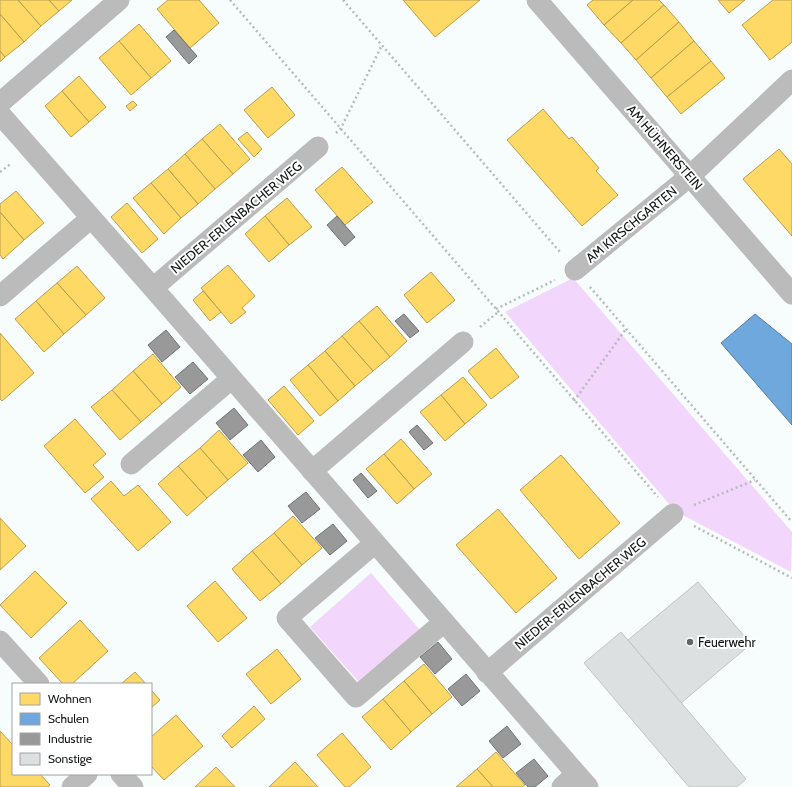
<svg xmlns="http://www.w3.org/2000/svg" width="792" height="787" font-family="Cabin,sans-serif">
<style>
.green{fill:#f3d6fb}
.homes{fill:#ffd966;stroke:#b89e4e}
.schools{fill:#6fa8dc;stroke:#537ca1}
.industry{fill:#999;stroke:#717272}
.building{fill:#dce0e0;stroke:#c0c4c4}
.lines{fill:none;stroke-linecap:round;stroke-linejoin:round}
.path{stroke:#b9bbbb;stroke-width:2.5;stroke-dasharray:2 3;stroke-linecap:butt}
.minor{stroke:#bbb;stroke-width:21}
.poi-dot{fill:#636666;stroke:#fff;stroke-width:1.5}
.labels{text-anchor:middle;stroke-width:4;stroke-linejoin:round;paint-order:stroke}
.street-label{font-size:13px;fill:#131616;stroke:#fff}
.poi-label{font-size:13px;fill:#131616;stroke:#fff;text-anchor:start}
</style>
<rect width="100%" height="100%" fill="#f7fcfc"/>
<g class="green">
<path d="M573,278L792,532L791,572L675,511L505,312Z"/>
<path d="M371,573L420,630L358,681L310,627Z"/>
</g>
<g class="homes">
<path d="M0,0H18L41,26L24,42L0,14Z"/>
<path d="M18,0H49L59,11L41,26Z"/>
<path d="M49,0H72L59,11Z"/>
<path d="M168,0H199L219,23L190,48L157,9Z"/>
<path d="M403,0H480L435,37Z"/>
<path d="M593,0H633L604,25L587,5Z"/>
<path d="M633,0H659L664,5L621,43L604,25Z"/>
<path d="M718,0H745L729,13Z"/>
<path d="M773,0H792V42L770,60L742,25Z"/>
<path d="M664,5L679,22L636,60L621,43Z"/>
<path d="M0,14L24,42L5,57L0,51Z"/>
<path d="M679,22L694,41L651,78L636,60Z"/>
<path d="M139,24L171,61L151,78L119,41Z"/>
<path d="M119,41L151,78L131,95L99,58Z"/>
<path d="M694,41L711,61L667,97L651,78Z"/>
<path d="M0,51L5,57L0,62Z"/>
<path d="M711,61L725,78L681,114L667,97Z"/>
<path d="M79,76L106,107L89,122L62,91Z"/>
<path d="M272,87L295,115L268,138L244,110Z"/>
<path d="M62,91L89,122L71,137L45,106Z"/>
<path d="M133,101L137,105L130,111L126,106Z"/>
<path d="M543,109L569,139L572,137L599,168L596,171L618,195L582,226L507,140Z"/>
<path d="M220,124L250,159L233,174L202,139Z"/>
<path d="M247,132L262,149L254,157L238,139Z"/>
<path d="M202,139L233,174L215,189L185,154Z"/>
<path d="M779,149L792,164V236L743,179Z"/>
<path d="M185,154L215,189L198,204L168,169Z"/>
<path d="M342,167L373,202L345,225L315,190Z"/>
<path d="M168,169L198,204L181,218L151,183Z"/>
<path d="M151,183L181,218L164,234L133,198Z"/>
<path d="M16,191L44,223L24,240L0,212V204Z"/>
<path d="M287,198L312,227L289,245L265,216Z"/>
<path d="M127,203L158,239L142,253L111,217Z"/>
<path d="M0,212L24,240L3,259L0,255Z"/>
<path d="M265,216L289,245L269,262L245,234Z"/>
<path d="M228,265L255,296L242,308L246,312L231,324L201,288Z"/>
<path d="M77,266L105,298L86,315L57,283Z"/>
<path d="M431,272L455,300L427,323L404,295Z"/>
<path d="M57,283L86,315L64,334L36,301Z"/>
<path d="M203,291L221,312L210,321L193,300Z"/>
<path d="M36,301L64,334L44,352L15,319Z"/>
<path d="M377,306L407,341L390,357L359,321Z"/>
<path d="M359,321L390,357L373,371L342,336Z"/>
<path d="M0,333L34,373L2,401L0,399Z"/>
<path d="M342,336L373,371L355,386L325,351Z"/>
<path d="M496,348L519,377L491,399L468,371Z"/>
<path d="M325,351L355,386L338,401L308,365Z"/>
<path d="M153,354L181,387L162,404L133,371Z"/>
<path d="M308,365L338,401L320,416L290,380Z"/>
<path d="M133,371L162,404L141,422L112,390Z"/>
<path d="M463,377L487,405L465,424L441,395Z"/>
<path d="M284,386L314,421L298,435L268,400Z"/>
<path d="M112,390L141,422L120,440L91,407Z"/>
<path d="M441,395L465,424L445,441L420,412Z"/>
<path d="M75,419L106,454L93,465L104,477L85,493L44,446Z"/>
<path d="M219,430L248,463L228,480L200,448Z"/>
<path d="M401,439L432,474L414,489L384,454Z"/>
<path d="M200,448L228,480L207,498L178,466Z"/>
<path d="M384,454L414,489L397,504L366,469Z"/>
<path d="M561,455L620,523L579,559L520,490Z"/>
<path d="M178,466L207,498L187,516L158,484Z"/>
<path d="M111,481L124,496L138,485L171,522L138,551L91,499Z"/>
<path d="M498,509L557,578L516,613L456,545Z"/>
<path d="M293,516L322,548L302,565L274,533Z"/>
<path d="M0,518L26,546L0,570Z"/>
<path d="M274,533L302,565L281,584L252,551Z"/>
<path d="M252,551L281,584L260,601L232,569Z"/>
<path d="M35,571L67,603L31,638L0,605Z"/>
<path d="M215,581L247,618L218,642L187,606Z"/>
<path d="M80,620L108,651L72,684H63L39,658Z"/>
<path d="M277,649L301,679L271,704L246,674Z"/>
<path d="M424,664L452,697L432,714L404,681Z"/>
<path d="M135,672L146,684H121Z"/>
<path d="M404,681L432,714L411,732L383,699Z"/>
<path d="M151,690L160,700L151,708Z"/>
<path d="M383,699L411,732L391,750L362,717Z"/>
<path d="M254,706L265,719L232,748L222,736Z"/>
<path d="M176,715L203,746L164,780L151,766V737Z"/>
<path d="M0,731L13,745V774H40L50,785L48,787H0Z"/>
<path d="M342,733L371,767L349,787H345L317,755Z"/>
<path d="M496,752L525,785L522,787H493L477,769Z"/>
<path d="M295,762L318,787H269Z"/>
<path d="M216,767L235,787H195Z"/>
<path d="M477,769L493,787H456Z"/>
</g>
<path class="schools" d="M755,314L792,344V425L721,343Z"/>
<g class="industry">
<path d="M174,30L197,56L189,64L166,37Z"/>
<path d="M337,216L355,237L345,246L327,225Z"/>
<path d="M404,314L419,331L410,338L395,321Z"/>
<path d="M166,330L180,347L162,362L148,345Z"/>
<path d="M193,362L208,379L190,394L175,377Z"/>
<path d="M234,408L248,425L230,440L216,423Z"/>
<path d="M417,425L433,443L424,450L409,432Z"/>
<path d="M261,440L275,457L258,472L243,455Z"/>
<path d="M361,473L377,491L368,498L353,480Z"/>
<path d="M306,492L320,509L302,523L288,506Z"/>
<path d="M333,524L347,541L330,555L315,538Z"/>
<path d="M438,642L452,659L435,674L420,657Z"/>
<path d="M466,674L480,691L462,706L448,689Z"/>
<path d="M507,726L521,744L503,758L489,741Z"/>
<path d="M534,759L548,776L535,787H528L516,773Z"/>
</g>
<g class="building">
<path d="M698,582L751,644L681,703L628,640Z"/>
<path d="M621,632L746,779L737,787H689L584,663Z"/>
</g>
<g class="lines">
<g class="path">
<path d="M230,0L658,497"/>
<path d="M343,0L560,252"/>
<path d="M336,133L341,128L382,45"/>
<path d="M0,172L12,163"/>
<path d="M590,287L792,522"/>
<path d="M496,309L555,280"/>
<path d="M480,327L498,312"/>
<path d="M574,401L626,329"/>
<path d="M694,505L755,480"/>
<path d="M694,526L792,578"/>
</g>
<g class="minor">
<path d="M537,0L792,294"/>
<path d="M0,103L119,0"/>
<path d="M0,114L153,288L588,787"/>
<path d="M575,270L690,176L792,80"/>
<path d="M153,288L318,147"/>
<path d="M0,296L91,218"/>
<path d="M131,464L231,379"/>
<path d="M312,471L463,342"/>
<path d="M375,543L287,618L356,697L444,622"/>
<path d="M0,641L39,684"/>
<path d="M487,673L673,514"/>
<path d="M121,774L133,787"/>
<path d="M72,787L87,774"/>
<path d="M562,787L576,774"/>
</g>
</g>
<circle class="poi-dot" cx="690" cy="642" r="4"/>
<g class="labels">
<g class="street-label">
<text transform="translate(665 147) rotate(49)" y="5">AM HÜHNERSTEIN</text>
<text transform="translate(236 217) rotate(-40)" y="5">NIEDER-ERLENBACHER WEG</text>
<text transform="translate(631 224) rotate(-39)" y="5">AM KIRSCHGARTEN</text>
<text transform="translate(580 593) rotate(-40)" y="5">NIEDER-ERLENBACHER WEG</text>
</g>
<g class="poi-label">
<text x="698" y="647">Feuerwehr</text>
</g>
</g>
<rect x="12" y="683" width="140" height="92" fill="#ffffff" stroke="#a1a2a2"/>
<rect x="20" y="693" width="20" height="12" fill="#ffd966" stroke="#a1a2a2"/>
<text x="48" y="703" font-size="12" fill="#131616">Wohnen</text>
<rect x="20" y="713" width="20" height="12" fill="#6fa8dc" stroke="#a1a2a2"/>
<text x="48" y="723" font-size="12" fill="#131616">Schulen</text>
<rect x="20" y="733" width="20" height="12" fill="#999999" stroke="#a1a2a2"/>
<text x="48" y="743" font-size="12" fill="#131616">Industrie</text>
<rect x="20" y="753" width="20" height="12" fill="#dce0e0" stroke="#a1a2a2"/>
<text x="48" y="763" font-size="12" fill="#131616">Sonstige</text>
</svg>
